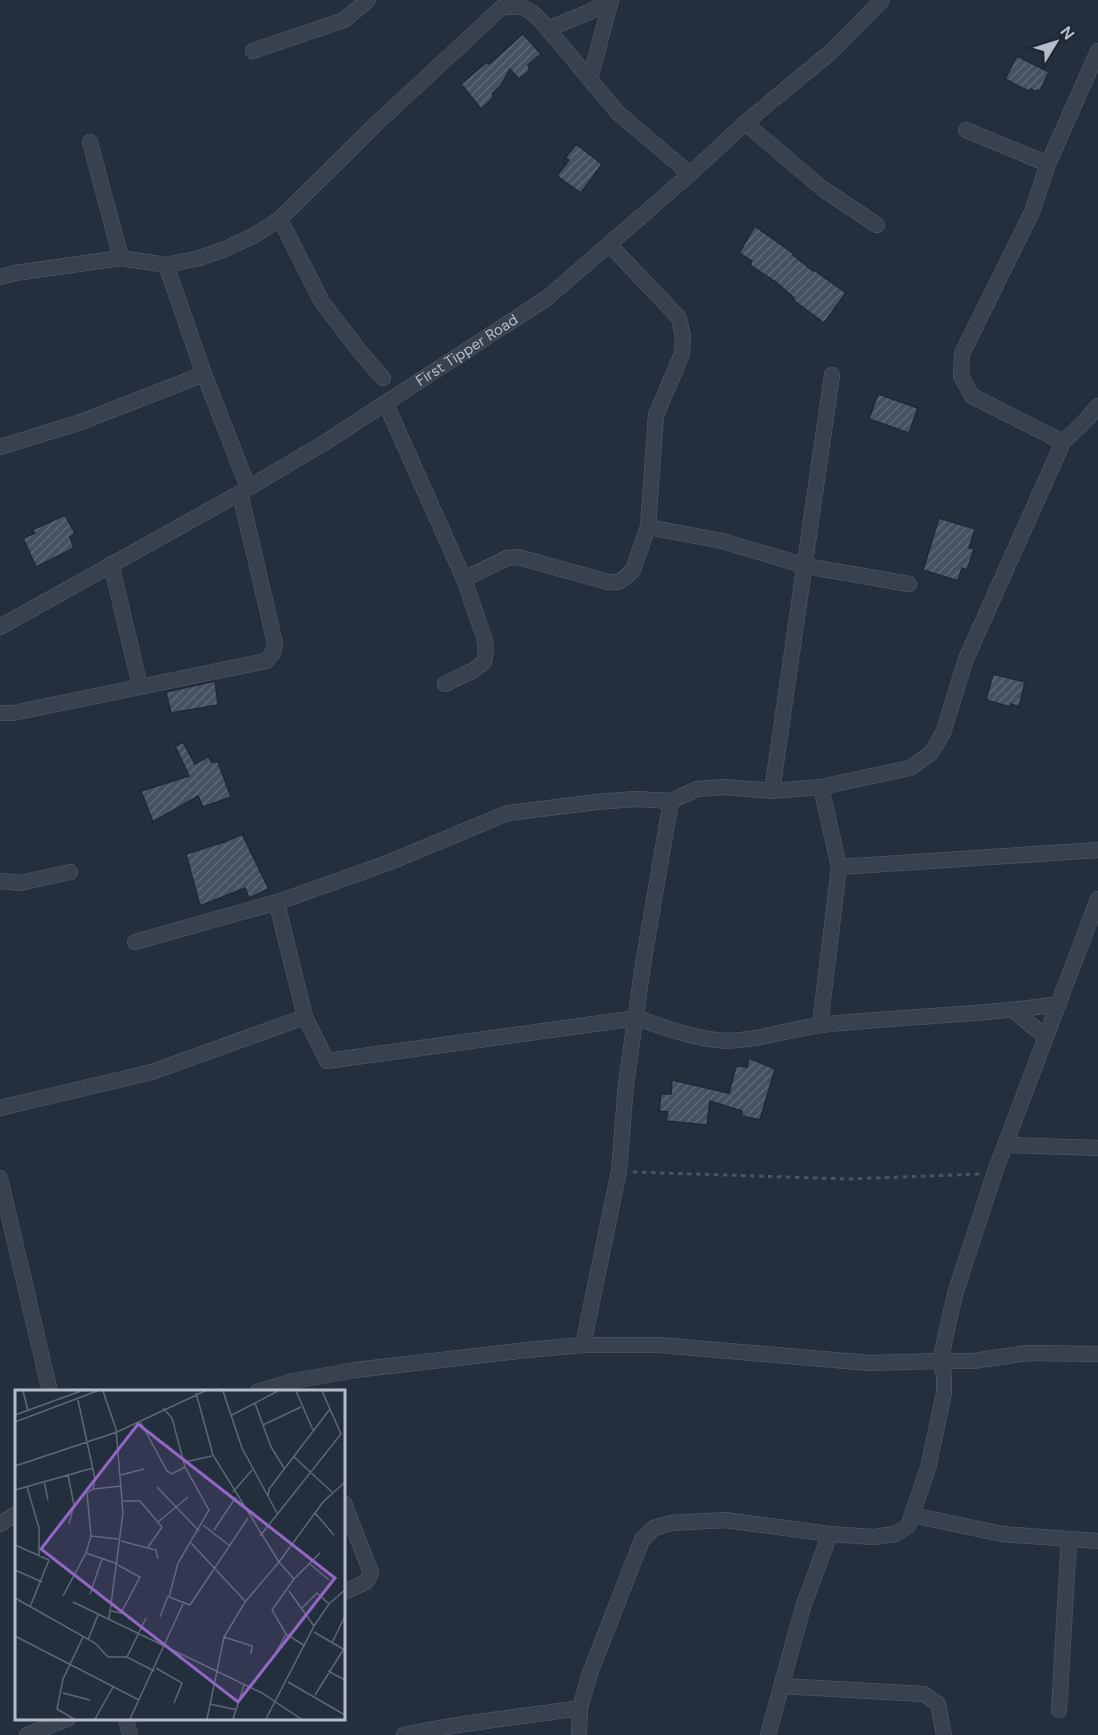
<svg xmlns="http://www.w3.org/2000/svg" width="1098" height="1735" font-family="'DM Sans',sans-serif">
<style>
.building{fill:url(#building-hatch);stroke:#1f2835;stroke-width:1.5}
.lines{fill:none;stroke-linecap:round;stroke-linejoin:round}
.minor-casing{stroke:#565f6c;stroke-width:16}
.path{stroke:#44595c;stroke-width:3;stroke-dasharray:4.5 4.5;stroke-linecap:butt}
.minor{stroke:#38414e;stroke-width:15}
.labels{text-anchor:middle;stroke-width:5;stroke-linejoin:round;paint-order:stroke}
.street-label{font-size:15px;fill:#b4bcc9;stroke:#1d2633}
.inset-road{fill:none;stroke:#5e6776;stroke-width:1.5}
.view{fill:#9266c3;fill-opacity:0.15;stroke:#9266c3;stroke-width:3}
.inset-edge{fill:none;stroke:#b4bcc9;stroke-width:3}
</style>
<defs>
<pattern id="building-hatch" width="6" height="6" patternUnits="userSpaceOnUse" patternTransform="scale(1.5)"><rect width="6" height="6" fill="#455162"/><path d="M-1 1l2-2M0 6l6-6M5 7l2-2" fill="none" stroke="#5d6877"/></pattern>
</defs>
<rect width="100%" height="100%" fill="#242f3e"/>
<g class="building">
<path d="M523,34L541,54L528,65L530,70L519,79L510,69L501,85L492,94L494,96L489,102L481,109L461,84L487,62L489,64Z"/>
<path d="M1017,56L1049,72L1040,91L1037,90L1036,92L1031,89L1028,91L1005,79Z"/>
<path d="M576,144L602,164L581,193L557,176L569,160L565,158Z"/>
<path d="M755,226L794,254L793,255L813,271L814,270L846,293L824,323L793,300L794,298L777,283L750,265L752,261L739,253Z"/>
<path d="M878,394L918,408L909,433L869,419Z"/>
<path d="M65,515L75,533L70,537L74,548L36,567L23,538L35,533L32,530Z"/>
<path d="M939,518L975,529L969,548L974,549L967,570L962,568L958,581L923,570Z"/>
<path d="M993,674L1025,682L1019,707L1011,704L1010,707L986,700Z"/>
<path d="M215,681L218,705L171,713L166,692Z"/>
<path d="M183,742L195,764L209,756L211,762H218L231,797L203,807L198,796L153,822L141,791L189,776L175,746Z"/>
<path d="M242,834L269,889L249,898L245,888L200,906L186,854L227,841Z"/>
<path d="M749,1058L775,1069L760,1120L742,1116V1111L710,1101L707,1125L666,1121L668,1112L659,1111L661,1094H671L672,1080L729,1093L736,1066L747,1067Z"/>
</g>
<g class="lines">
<defs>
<g id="minor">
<path d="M548,29L618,113L690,174"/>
<path d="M253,51L344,20L368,0"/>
<path d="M590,79L611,0"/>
<path d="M745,123L823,189L877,225"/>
<path d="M966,130L1048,164"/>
<path d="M90,142L121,258"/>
<path d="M280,219L322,302L361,353L383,378"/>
<path d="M166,265L200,258L225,249L253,236L280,219L375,125L501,8C528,3 531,11 548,29L589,12L610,0"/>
<path d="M0,277L15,273L121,258L166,265L204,374L248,487"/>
<path d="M386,404L464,579L484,637L486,649L484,662L474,670L445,684"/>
<path d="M1063,442L972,396L961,376L962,354L1032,212L1048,164L1098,51"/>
<path d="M0,447L81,422L204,374"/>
<path d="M648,527L722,541L806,566L909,584"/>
<path d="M111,564L140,686"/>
<path d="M464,579L507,558L518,557L608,582H618L626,577L633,570L648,527L656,415L682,354L683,337L679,318L609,244"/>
<path id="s1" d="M0,627L240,493L324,443L547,298L690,174L745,123L832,51L882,0"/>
<path d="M0,713H13L266,661L273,653L275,643L240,493"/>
<path d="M772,791L832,375"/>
<path d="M839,867L1098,850"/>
<path d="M0,881L20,883L70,872"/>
<path d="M135,942L281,901"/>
<path d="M1059,1004C980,1016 900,1016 821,1025C788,1029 749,1044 716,1040C689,1037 663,1027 637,1018L327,1061L305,1017L278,908L281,901L390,862L508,813L597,802L635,799L671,801L697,789L724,787L772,791L821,787L910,768L931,753L943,733L966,659L1063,442L1087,419L1098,406"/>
<path d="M1014,1011L1046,1037"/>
<path d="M820,1025L839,867L821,787"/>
<path d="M0,1108L152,1072L305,1017"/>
<path d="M1005,1145L1098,1148"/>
<path d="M0,1178L50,1392"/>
<path d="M583,1345L619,1171L626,1084L644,958L671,801"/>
<path d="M257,1392L294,1381L355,1370L527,1350L583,1345H660L869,1363L940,1361L955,1294L996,1169L1098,899"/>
<path d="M344,1503L371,1573L366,1582L344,1592"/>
<path d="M912,1515L1002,1534L1098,1541"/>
<path d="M0,1524L16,1514"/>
<path d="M781,1686L924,1694L938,1704L944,1735"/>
<path d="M1059,1710L1069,1539"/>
<path d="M126,1718L130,1735"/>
<path d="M27,1735L69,1718"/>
<path d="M404,1735C462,1722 522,1717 580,1708"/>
<path d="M579,1735L580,1708L590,1673L642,1540L654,1528L671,1523L725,1520L830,1534L873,1537L895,1534L908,1526L928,1468L944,1393V1375L940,1361H973L1027,1353L1098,1354"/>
<path d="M768,1735L803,1607L830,1534"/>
</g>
</defs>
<use href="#minor" class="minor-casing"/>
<path class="path" d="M633,1172L848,1179L980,1174"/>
<use href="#minor" class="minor"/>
</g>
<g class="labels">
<g class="street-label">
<text dy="5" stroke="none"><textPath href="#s1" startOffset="543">First Tipper Road</textPath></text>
</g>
</g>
<g transform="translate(15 1390)">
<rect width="330" height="330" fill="#242f3e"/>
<path class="inset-road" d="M8,1L13,21M88,1L101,39L108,123L94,229M208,1L227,58L262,123M281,1L298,40M181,3L198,65L264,172L230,212L209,247L192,329M63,10L80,89L78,99L72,103L76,146L71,163M240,13L256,57L269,78M148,18L157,28L170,77L194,120L163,173L154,207L175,215L233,128M0,25L66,1M217,25L263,1M125,31L152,81L157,84L170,77M0,32L82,1M248,35L286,17M279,67L317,102M170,72L197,66M0,76L102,42L190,1M53,85L59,115L54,134M106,85L129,79M29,91L33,110M12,97L24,138V166M142,97L184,141M78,99L107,96M0,100L78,78M218,102L237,80M253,107L254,99L315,19M108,111H125L147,137L133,157M300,123L319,145M143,132L173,107M188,135L215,156M199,140L221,107M76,146L103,149M245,146L326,44L307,1M106,151L141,160L143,169M176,153L230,211M0,155L34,170L15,217M295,174L314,190M0,180L27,192M279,189L264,172L308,112L330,92M274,201L299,236M75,204L87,169M48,206L71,163L103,174M0,208L80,253L93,267H112L139,281M58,212L247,303L286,329M286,219L302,203L314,214M96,221L106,223L125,187L103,175M145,227L153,206M299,242L328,259M0,246L124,310M209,247L237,256L236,264M73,250L83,225M317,253L330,226M290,256L271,244L257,220L279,189L305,163M112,267L131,228M258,268L271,244M141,278L167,293L159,313M313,281L330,290M273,292L330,325M48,303L75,310M300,305L330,257M195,314L222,320M59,329L42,319L48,289L68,247M80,329L98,297M115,329L168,214M218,329L229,295M251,329L299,236L314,214L330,200"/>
<path class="view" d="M123,34L320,188L223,312L26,159Z"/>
<rect width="330" height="330" class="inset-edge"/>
</g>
<g transform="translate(1056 42) rotate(52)" stroke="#1d2633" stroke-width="4.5" paint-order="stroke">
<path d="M0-4.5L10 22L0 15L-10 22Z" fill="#b4bcc9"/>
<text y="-9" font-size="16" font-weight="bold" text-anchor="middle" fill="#b4bcc9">N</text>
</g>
</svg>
